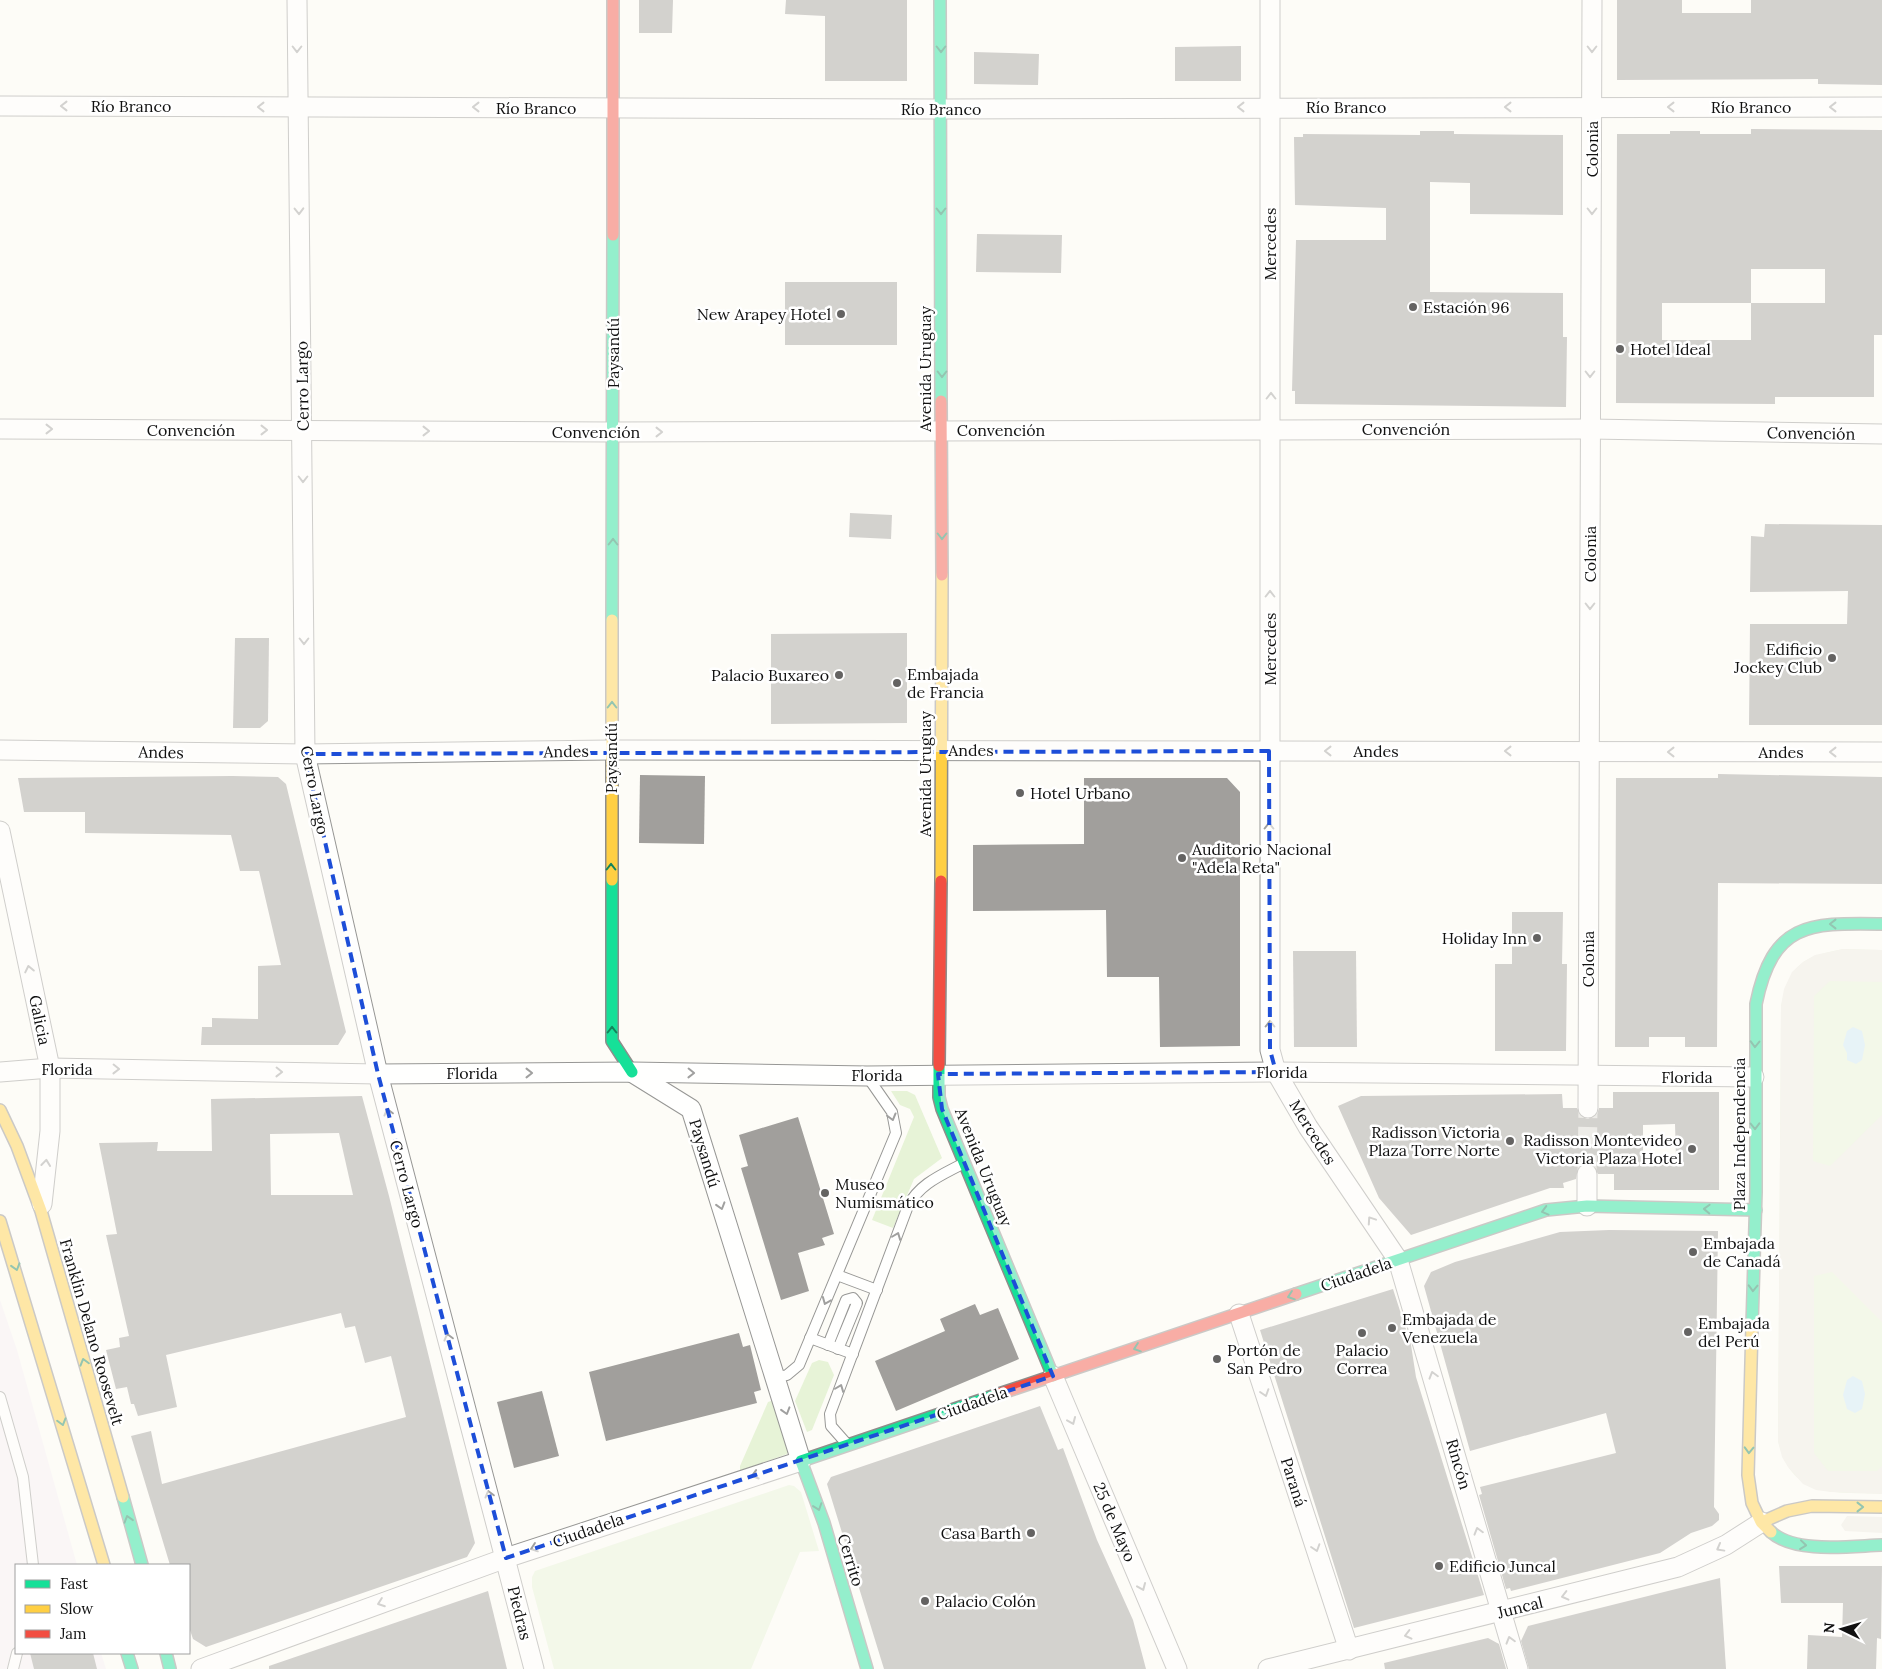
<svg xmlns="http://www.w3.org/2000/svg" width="1882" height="1669" font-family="Lora,serif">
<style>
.industrial{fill:#f5f0f3}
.green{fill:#e7f3d7}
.plaza{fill:#edebe2}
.water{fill:#cde8f7}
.building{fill:#a19f9c;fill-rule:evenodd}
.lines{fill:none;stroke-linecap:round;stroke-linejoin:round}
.street-tunnel{stroke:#dad9d4;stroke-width:19;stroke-dasharray:19 9;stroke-linecap:butt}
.lane-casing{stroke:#979795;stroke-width:12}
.street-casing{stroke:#979795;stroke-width:21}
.fast-casing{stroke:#8e8d8b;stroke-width:14}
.slow-casing{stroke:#8e8d8b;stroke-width:14}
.jam-casing{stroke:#8e8d8b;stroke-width:14}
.lane{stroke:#fffffe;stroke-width:10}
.street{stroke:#fffffe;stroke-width:19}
.fast{stroke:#16e098;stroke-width:11}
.slow{stroke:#ffcf43;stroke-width:11}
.jam{stroke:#f24e42;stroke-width:11}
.oneway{stroke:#a0a09f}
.oneway2{stroke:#14835b}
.marked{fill:none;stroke:#1d4ed8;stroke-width:4;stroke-dasharray:10 6;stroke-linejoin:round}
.poi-dot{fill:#646362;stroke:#fff;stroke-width:2}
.labels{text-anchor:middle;stroke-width:5;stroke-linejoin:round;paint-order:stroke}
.street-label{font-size:16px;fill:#111;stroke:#fff}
.poi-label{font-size:16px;fill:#111;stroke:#fff;text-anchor:start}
</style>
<rect width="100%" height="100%" fill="#fdfcf7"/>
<path class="industrial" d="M0,1300L17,1350L77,1565H16V1653H101L106,1669H0Z"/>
<g class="green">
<path d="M1843,949L1882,950V1494C1833,1492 1792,1499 1778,1441L1781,1006C1790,963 1803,957 1843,949Z"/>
<path d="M891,1091H907L915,1095L942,1158L914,1179L893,1228L872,1220L914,1117L910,1109L900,1105Z"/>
<path d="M819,1360L828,1362L834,1375L812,1430L807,1432L795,1401L812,1363Z"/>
<path d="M774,1400L789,1451L787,1454L740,1471V1466L768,1402Z"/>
<path d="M789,1485L794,1486L801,1492L819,1551L800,1552L751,1669H554L532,1587V1577L535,1571Z"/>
</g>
<g class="plaza">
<path d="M1843,949L1882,950V982L1830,981L1814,996L1813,1161L1830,1166L1882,1115V1322L1832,1272L1814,1276V1453L1828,1471H1877L1882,1466V1494L1831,1492L1816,1490L1803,1484L1788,1467L1782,1457L1778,1441L1781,1006L1784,989L1792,972L1803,962L1815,955Z"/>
<path d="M1847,1516L1882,1517V1533L1845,1531L1841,1525Z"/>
</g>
<g class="water">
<path d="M1853,1027L1862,1031L1865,1045L1862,1060L1856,1064L1847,1060V1053L1843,1045L1847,1031Z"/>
<path d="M1853,1376L1862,1381L1865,1394L1862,1409L1855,1413L1847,1409L1843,1395L1847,1380Z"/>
</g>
<g class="building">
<path d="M639,0H673L672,33H639Z"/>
<path d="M786,0H907V81H825V16L785,14Z"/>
<path d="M1617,0H1682V13H1751V0H1882V85L1818,84V79L1617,80Z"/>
<path d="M1241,46V81H1175V47Z"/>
<path d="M974,52L1039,54L1038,85L974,84Z"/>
<path d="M1751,129L1882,130V335H1874V397H1775V404L1616,403L1617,134H1670V131H1700V134H1751ZM1751,269H1825V303H1751ZM1662,303H1751V340H1662Z"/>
<path d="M1420,131H1454V134L1563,135V215L1470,214V183L1430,182V292L1563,293V337H1567L1566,407L1295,404V391H1292L1296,240H1386V208L1295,205L1294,137H1303V134L1420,135Z"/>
<path d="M977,234L1062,235L1061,273L976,272Z"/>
<rect x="785" y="282" width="112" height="63"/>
<path d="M850,513L892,515L891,539L849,537Z"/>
<path d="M1765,524L1882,525V725H1749L1750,624H1847L1848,591L1750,592L1751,536L1764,537Z"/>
<path d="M907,633V723L771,724V634Z"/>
<path d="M235,638H269L268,721L260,728H233Z"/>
<path d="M1718,774L1882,777V884L1718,883L1717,1047H1685V1037H1649V1047H1615L1616,778H1718Z"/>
<path d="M640,775L705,776L704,844L639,843Z"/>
<path d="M232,776L278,777L286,784L346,1032L338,1045H201L202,1027H212V1018L258,1019V966L281,965L259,871H240L231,835L85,833V812H24L18,778Z"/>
<path d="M1084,778H1227L1240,792V1046L1160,1047L1159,977H1107L1106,910L973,911V845L1084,844Z"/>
<path d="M1512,912H1563L1562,964H1567L1566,1051H1495V964H1512Z"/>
<path d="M1293,951H1356L1357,1047H1294Z"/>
<path d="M1613,1092H1719V1190H1614V1174H1598L1593,1165L1587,1163L1578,1168L1576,1179L1563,1183L1564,1188H1550L1411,1235L1379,1198L1338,1106L1361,1096L1562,1094L1563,1108H1577L1582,1117L1588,1119L1597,1114L1599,1108H1613ZM1675,1124L1676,1158H1643V1125Z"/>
<path d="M362,1096L389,1196L475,1543L467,1557L206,1647L193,1639L189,1627V1565H170L131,1436L151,1431L162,1484L406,1417L391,1356L365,1363L355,1326L345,1328L341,1313L166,1355L177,1407L138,1416L134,1404H131L127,1387L116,1389L106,1350L120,1347L119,1338L129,1336L106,1235L117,1234L99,1143L158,1142L157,1151H212L211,1099ZM339,1133L353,1195H271L270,1134Z"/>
<path d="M798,1117L834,1234L822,1238L825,1245L798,1253L809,1291L781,1300L741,1168L748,1166L739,1135Z"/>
<path d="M1609,1230L1718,1231L1714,1507L1719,1514V1520L1712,1526L1691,1533L1660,1553L1511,1591L1510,1588L1506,1589L1479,1495L1482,1494L1480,1487L1616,1453L1606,1413L1470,1451L1424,1286L1431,1272L1455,1262L1560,1232Z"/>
<path d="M1393,1289L1411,1345L1416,1377L1484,1595L1354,1628L1260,1330Z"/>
<path d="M975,1304L980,1315L998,1308L1019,1359L896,1411L875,1361L945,1331L940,1319Z"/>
<path d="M739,1333L743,1347L750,1345L761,1390L754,1392L757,1403L606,1441L589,1372Z"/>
<path d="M542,1391L559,1456L514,1468L497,1402Z"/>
<path d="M1040,1406L1058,1450L1063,1448L1097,1540L1133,1620L1146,1669H884L827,1484L831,1477Z"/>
<path d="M1779,1566H1882L1881,1639L1877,1638L1876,1669H1807L1808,1635L1842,1637L1843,1603H1781Z"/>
<path d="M1720,1578L1726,1669H1529L1521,1641L1528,1626Z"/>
<path d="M488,1591L507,1669H269V1666Z"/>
<path d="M1488,1638L1499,1644L1506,1669H1385L1384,1663Z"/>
<path d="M30,1653H93L97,1669H34Z"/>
</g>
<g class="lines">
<path class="street-tunnel" d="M1587,1174L1588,1108"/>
<defs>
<g id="lane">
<path d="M837,1275L877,1290"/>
<path d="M810,1338L853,1354"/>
<path d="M828,1345L846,1300L853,1298L857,1303L838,1349"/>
<path d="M775,1378L787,1375L799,1365L896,1133L892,1112L867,1076"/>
<path d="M0,1397L23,1477L33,1565"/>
<path d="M846,1443L831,1426L830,1414L908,1206C920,1183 942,1175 964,1163"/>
<path d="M13,1669L17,1653"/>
</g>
<g id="street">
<path d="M297,0L305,754L378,1074L534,1669"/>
<path d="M1270,0V1050L1276,1072L1308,1127L1398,1260L1518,1669"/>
<path d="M0,106L941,109L1882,107"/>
<path d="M0,429L613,432L1590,429L1882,434"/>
<path d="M0,750L305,754L611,750L1882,752"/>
<path d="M0,831L50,1068V1131L42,1204"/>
<path d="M0,1072L50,1068L378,1074L632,1072L867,1076L1276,1072L1754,1077"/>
<path d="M1588,1108L1592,0"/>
<path d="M1587,1206V1174"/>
<path d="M1239,1314L1349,1650"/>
<path d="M1053,1376L1177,1669"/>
<path d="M201,1669L506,1558L801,1461L691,1109L633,1073"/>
<path d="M1268,1669L1678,1567L1726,1545L1762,1522"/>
</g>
<g id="fast">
<path d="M940,0L941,401"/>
<path d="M612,620L613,235"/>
<path d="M612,880V1041L632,1072"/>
<path d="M939,1066V1097L942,1109L1053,1376"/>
<path d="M1296,1294L1546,1210L1587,1206L1756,1210"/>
<path d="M1752,1326L1756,1192V1004C1773,921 1810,923 1882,924"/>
<path d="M123,1497L142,1565"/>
<path d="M1771,1532C1795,1554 1851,1546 1882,1545"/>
<path d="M127,1653L132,1669"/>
<path d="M166,1653L170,1669"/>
<path d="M867,1669L824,1523L801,1461L999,1394"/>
</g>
<g id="slow">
<path d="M612,880V620"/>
<path d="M941,881L942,575"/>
<path d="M0,1110L17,1146L41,1211L123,1497"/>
<path d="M0,1221L104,1565"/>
<path d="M1752,1326L1748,1475L1752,1503L1761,1522L1771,1532"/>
<path d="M1762,1522L1787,1511L1812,1506L1882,1507"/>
</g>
<g id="jam">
<path d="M613,235V0"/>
<path d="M941,401L942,575"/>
<path d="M939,1066L941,881"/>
<path d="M999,1394L1296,1294"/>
</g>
</defs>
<use href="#lane" class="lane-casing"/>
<use href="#street" class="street-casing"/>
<use href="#fast" class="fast-casing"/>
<use href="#slow" class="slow-casing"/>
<use href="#jam" class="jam-casing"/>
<use href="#lane" class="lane"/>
<use href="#street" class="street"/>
<use href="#fast" class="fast"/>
<use href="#slow" class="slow"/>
<use href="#jam" class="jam"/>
</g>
<defs><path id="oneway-chevron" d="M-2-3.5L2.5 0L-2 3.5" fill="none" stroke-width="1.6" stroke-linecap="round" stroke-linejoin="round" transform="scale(1.25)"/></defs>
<g class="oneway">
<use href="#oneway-chevron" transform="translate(297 49) rotate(90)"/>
<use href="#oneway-chevron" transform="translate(1592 49) rotate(90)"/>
<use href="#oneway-chevron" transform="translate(64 106) rotate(-180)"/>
<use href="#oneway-chevron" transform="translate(261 107) rotate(-180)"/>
<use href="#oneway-chevron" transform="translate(476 107) rotate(-180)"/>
<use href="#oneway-chevron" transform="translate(1241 107) rotate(180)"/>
<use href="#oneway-chevron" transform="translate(1508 107) rotate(-180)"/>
<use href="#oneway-chevron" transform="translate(1671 107) rotate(180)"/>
<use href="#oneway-chevron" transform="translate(1833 107) rotate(180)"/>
<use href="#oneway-chevron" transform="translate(299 211) rotate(89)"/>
<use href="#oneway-chevron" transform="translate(1592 211) rotate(90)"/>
<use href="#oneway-chevron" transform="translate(1590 374) rotate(90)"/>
<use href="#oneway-chevron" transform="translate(1271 396) rotate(-90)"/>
<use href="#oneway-chevron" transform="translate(49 429)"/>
<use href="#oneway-chevron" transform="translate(264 430)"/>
<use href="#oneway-chevron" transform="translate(426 431)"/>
<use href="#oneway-chevron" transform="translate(659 432)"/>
<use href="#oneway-chevron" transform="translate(303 479) rotate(90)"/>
<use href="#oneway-chevron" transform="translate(1270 594) rotate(-90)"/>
<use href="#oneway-chevron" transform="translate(1590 606) rotate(90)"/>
<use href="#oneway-chevron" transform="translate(304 641) rotate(90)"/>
<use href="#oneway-chevron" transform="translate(1328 751) rotate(180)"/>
<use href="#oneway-chevron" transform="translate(1508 751) rotate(180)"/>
<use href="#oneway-chevron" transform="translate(1671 752) rotate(-180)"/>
<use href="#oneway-chevron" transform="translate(1833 752) rotate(-180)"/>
<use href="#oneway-chevron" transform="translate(1269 826) rotate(-90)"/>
<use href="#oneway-chevron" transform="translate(29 969) rotate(-102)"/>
<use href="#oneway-chevron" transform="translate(1270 1024) rotate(-90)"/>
<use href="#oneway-chevron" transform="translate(116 1069) rotate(1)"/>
<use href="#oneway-chevron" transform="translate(279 1072) rotate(1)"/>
<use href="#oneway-chevron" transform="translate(529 1073)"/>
<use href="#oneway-chevron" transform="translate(691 1073) rotate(1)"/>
<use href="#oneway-chevron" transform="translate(388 1112) rotate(-105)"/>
<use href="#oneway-chevron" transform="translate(892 1117) rotate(75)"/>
<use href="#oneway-chevron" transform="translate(46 1163) rotate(-84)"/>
<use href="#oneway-chevron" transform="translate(721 1206) rotate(73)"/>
<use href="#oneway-chevron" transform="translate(1371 1220) rotate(-124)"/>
<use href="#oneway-chevron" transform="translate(897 1236) rotate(-69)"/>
<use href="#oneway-chevron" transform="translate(826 1301) rotate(112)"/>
<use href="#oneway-chevron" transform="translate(448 1337) rotate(-105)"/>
<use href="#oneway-chevron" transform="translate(1433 1375) rotate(-106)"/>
<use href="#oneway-chevron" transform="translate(840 1388) rotate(-69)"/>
<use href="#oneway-chevron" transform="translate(1265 1393) rotate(72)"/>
<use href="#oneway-chevron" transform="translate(786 1411) rotate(73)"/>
<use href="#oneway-chevron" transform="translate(1072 1421) rotate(67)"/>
<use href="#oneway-chevron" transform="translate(755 1475) rotate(163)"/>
<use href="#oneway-chevron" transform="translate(489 1494) rotate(-105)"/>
<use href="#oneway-chevron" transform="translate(1478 1531) rotate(-106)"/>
<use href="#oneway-chevron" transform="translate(534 1548) rotate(161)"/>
<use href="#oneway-chevron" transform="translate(1316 1548) rotate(72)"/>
<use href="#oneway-chevron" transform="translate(1720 1548) rotate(151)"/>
<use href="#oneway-chevron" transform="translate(1142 1587) rotate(67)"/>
<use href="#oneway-chevron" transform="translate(1565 1596) rotate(166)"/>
<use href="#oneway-chevron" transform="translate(381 1603) rotate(160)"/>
<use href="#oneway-chevron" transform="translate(1408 1635) rotate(166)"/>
<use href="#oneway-chevron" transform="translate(1510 1640) rotate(-106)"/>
</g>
<g class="oneway2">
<use href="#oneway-chevron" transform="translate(941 49) rotate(90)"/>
<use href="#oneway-chevron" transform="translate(941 211) rotate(90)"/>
<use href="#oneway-chevron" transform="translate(942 374) rotate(90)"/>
<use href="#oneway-chevron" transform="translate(942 536) rotate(90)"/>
<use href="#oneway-chevron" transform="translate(613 542) rotate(-90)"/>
<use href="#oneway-chevron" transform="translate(612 705) rotate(-90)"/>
<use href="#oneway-chevron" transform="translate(611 867) rotate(-90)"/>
<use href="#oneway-chevron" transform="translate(1833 924) rotate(180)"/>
<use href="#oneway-chevron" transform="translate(612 1030) rotate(-90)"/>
<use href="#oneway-chevron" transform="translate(1755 1044) rotate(91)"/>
<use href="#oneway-chevron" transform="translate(1755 1126) rotate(89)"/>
<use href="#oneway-chevron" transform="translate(1707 1209) rotate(-178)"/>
<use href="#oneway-chevron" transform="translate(1545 1211) rotate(165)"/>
<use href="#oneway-chevron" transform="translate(16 1267) rotate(73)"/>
<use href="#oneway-chevron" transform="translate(1753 1288) rotate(92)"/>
<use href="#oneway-chevron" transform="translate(1291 1296) rotate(161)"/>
<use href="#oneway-chevron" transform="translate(1137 1348) rotate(161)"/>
<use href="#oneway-chevron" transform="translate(84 1362) rotate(-106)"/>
<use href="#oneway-chevron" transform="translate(62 1422) rotate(74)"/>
<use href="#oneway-chevron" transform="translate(1749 1450) rotate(92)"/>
<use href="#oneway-chevron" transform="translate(818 1507) rotate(71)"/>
<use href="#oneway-chevron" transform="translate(1860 1507)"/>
<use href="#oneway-chevron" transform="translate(128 1519) rotate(-107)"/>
<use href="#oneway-chevron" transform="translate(1803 1545) rotate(6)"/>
</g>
<path d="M0 0H1882V1669H0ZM1269,751L1270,1050L1276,1072L938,1074L942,1109L1053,1376L506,1558L378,1074L305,754Z" fill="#fdfcf7" fill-opacity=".55" fill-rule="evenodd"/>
<path class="marked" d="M1269,751L1270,1050L1276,1072L938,1074L942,1109L1053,1376L506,1558L378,1074L305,754Z"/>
<g class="poi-dot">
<circle cx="1413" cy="307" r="5"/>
<circle cx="841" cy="314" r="5"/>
<circle cx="1620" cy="349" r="5"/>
<circle cx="1832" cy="658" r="5"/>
<circle cx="839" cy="675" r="5"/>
<circle cx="897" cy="683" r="5"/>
<circle cx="1020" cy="793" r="5"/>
<circle cx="1182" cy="858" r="5"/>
<circle cx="1537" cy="938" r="5"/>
<circle cx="1510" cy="1141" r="5"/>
<circle cx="1692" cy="1149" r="5"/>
<circle cx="825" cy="1193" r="5"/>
<circle cx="1693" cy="1252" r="5"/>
<circle cx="1392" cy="1328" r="5"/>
<circle cx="1688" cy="1332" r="5"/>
<circle cx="1362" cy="1333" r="5"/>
<circle cx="1217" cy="1359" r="5"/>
<circle cx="1031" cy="1533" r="5"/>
<circle cx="1439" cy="1566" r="5"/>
<circle cx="925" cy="1601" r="5"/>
</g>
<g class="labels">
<g class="street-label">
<text x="131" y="112">Río Branco</text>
<text x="1346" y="113">Río Branco</text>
<text x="1751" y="113">Río Branco</text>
<text x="536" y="114">Río Branco</text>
<text x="941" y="115">Río Branco</text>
<text transform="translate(1592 149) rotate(-90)" y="6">Colonia</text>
<text transform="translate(1270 244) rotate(-90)" y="6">Mercedes</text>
<text transform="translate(613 353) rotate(-90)" y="6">Paysandú</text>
<text transform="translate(925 369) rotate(-90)" y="6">Avenida Uruguay</text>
<text transform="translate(302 386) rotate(-91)" y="6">Cerro Largo</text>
<text x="1406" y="435">Convención</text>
<text x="191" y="436">Convención</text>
<text x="1001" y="436">Convención</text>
<text x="596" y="438">Convención</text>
<text transform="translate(1811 433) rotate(1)" y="6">Convención</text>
<text transform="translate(1590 554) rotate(-90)" y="6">Colonia</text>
<text transform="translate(1270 649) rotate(-90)" y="6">Mercedes</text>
<text x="971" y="756">Andes</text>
<text transform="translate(566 751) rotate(-1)" y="6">Andes</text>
<text x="1376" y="757">Andes</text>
<text transform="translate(161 752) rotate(1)" y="6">Andes</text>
<text x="1781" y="758">Andes</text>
<text transform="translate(611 758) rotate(-90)" y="6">Paysandú</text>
<text transform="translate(925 774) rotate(-90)" y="6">Avenida Uruguay</text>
<text transform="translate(315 790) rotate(79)" y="6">Cerro Largo</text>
<text transform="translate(1588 959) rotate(-90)" y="6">Colonia</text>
<text transform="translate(40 1020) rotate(78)" y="6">Galicia</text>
<text x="67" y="1075">Florida</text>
<text x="1282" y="1078">Florida</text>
<text x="472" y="1079">Florida</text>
<text x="877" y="1081">Florida</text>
<text x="1687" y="1083">Florida</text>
<text transform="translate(1313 1132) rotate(58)" y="6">Mercedes</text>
<text transform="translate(1739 1134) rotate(-90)" y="6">Plaza Independencia</text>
<text transform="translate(705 1153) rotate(73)" y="6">Paysandú</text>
<text transform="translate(984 1167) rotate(68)" y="6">Avenida Uruguay</text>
<text transform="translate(407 1184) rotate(75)" y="6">Cerro Largo</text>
<text transform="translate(1356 1274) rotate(-19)" y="6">Ciudadela</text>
<text transform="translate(92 1332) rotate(74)" y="6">Franklin Delano Roosevelt</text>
<text transform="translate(972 1403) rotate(-19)" y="6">Ciudadela</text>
<text transform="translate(1459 1464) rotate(74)" y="6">Rincón</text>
<text transform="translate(1294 1482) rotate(72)" y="6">Paraná</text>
<text transform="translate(1115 1522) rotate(67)" y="6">25 de Mayo</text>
<text transform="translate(588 1530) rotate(-19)" y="6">Ciudadela</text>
<text transform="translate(851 1560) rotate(73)" y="6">Cerrito</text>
<text transform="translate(1520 1607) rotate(-14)" y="6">Juncal</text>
<text transform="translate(520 1613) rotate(76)" y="6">Piedras</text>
</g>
<g class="poi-label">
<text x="1423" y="313">Estación 96</text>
<text x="831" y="320" text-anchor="end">New Arapey Hotel</text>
<text x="1630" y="355">Hotel Ideal</text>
<text x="1822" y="655" text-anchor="end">Edificio<tspan x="1822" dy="18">Jockey Club</tspan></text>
<text x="907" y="680">Embajada<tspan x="907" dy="18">de Francia</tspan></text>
<text x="829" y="681" text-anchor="end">Palacio Buxareo</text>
<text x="1030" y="799">Hotel Urbano</text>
<text x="1192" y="855">Auditorio Nacional<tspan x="1192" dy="18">"Adela Reta"</tspan></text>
<text x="1527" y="944" text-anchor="end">Holiday Inn</text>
<text x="1500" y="1138" text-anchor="end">Radisson Victoria<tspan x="1500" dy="18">Plaza Torre Norte</tspan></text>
<text x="1682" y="1146" text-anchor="end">Radisson Montevideo<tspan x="1682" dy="18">Victoria Plaza Hotel</tspan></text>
<text x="835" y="1190">Museo<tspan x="835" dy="18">Numismático</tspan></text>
<text x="1703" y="1249">Embajada<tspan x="1703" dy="18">de Canadá</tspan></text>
<text x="1402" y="1325">Embajada de<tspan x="1402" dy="18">Venezuela</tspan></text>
<text x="1698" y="1329">Embajada<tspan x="1698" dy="18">del Perú</tspan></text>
<text x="1227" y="1356">Portón de<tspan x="1227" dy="18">San Pedro</tspan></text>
<text x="1362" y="1356" text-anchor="middle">Palacio<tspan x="1362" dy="18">Correa</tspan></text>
<text x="1021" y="1539" text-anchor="end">Casa Barth</text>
<text x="1449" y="1572">Edificio Juncal</text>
<text x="935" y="1607">Palacio Colón</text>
</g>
</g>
<rect x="15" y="1564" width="175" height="90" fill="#ffffff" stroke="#a0a0a0"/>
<rect x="25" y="1580" width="25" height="8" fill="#16e098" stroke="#a0a0a0"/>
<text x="60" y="1589" font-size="15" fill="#111111">Fast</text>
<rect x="25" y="1605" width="25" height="8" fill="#ffcf43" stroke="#a0a0a0"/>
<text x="60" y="1614" font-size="15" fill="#111111">Slow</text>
<rect x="25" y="1630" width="25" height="8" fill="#f24e42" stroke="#a0a0a0"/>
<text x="60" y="1639" font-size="15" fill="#111111">Jam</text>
<g transform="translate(1842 1629) rotate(275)" stroke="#ffffff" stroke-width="4" paint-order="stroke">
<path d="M0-4L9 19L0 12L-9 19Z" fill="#111111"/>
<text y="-8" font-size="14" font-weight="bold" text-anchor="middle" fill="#111111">N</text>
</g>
</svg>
